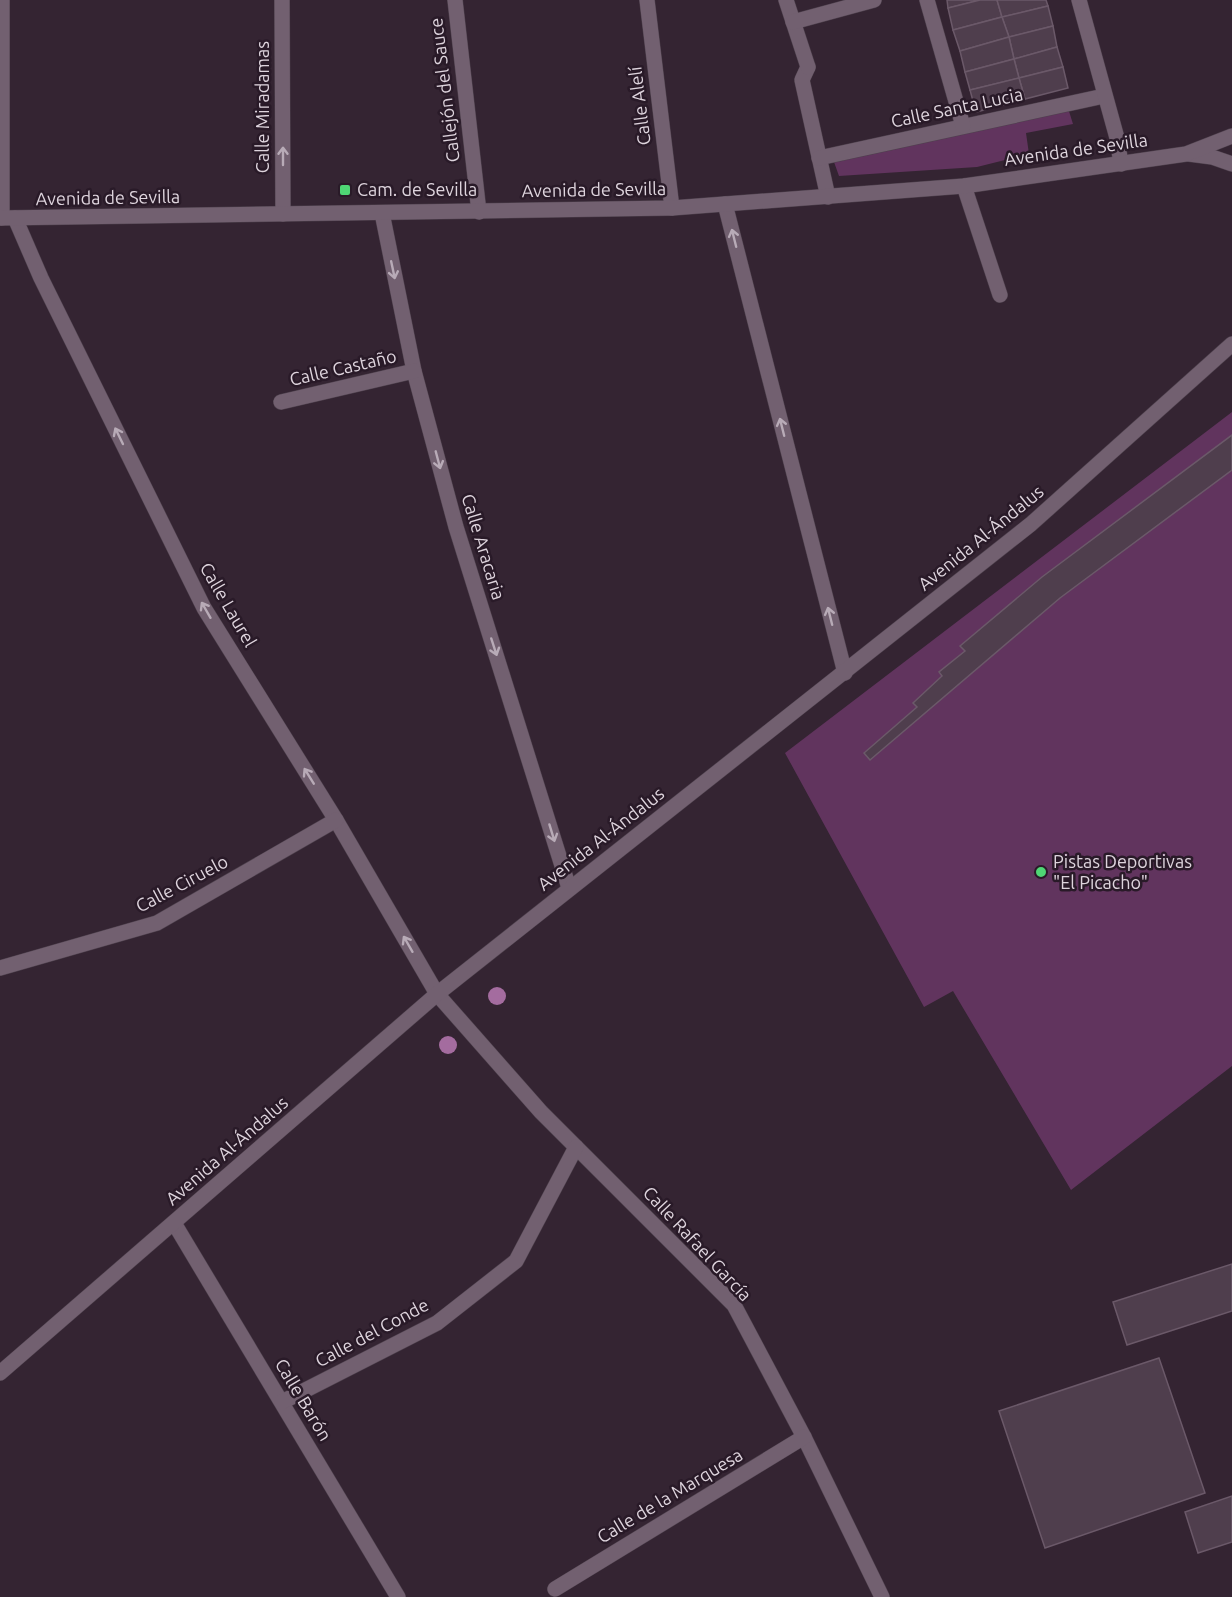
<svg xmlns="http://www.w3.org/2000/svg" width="1232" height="1597" font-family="Ubuntu,sans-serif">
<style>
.green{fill:#61345e}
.building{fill:#4f3e4d;stroke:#6b5969;stroke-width:1.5}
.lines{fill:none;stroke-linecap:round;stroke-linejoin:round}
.pedestrian-casing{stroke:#4e414d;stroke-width:16}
.minor-casing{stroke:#4e414d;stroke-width:16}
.tertiary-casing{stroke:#4e414d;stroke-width:16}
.pedestrian{stroke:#726070;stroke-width:15}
.minor{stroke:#726070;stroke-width:15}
.tertiary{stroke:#726070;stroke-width:15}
.tree{fill:#a46c9f}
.oneway{stroke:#b8abb7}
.poi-dot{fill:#4fd675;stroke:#291a28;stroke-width:2}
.labels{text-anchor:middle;stroke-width:5;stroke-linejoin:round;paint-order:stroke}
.street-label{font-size:18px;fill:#ded4dd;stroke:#291a28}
.poi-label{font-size:18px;fill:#ded4dd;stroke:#291a28;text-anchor:start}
</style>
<rect width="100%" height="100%" fill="#342432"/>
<g class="green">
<path d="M1068,108L1073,124L1026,133L1029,154L977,167L839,176L834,162Z"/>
<path d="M1232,412V1066L1071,1190L953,991L924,1007L785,753Z"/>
</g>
<g class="building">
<path d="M947,0H980L948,8Z"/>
<path d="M980,0H997L1002,17L953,30L948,8Z"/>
<path d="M997,0H1046L1048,6L1002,17Z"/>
<path d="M1048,6L1053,26L1009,37L1002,17Z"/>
<path d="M1002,17L1009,37L960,51L953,30Z"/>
<path d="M1053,26L1057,47L1014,59L1009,37Z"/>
<path d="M1009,37L1014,59L965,72L960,51Z"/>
<path d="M1057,47L1063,67L1019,78L1014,59Z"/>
<path d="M1014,59L1019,78L970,90L965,72Z"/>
<path d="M1063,67L1068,88L1025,99L1019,78Z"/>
<path d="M1019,78L1025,99L976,112L970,90Z"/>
<path d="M1232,435V470L1060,598L870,760L864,753L917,707L913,703L942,676L939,672L965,651L960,646L1042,577Z"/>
<path d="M1232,1264V1311L1127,1345L1113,1302Z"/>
<path d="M1159,1358L1205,1493L1045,1548L999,1411Z"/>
<path d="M1232,1496V1542L1198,1553L1185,1512Z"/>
</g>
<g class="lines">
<defs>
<g id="pedestrian">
<path d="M808,67L802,80L828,197"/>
<path d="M819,158L1104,96"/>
</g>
<g id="minor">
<path d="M2,0V218"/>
<path d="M282,0L283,214"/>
<path d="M455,0L479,212"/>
<path d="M647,0L672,208"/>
<path d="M786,0L808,67"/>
<path d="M927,0L963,126"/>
<path d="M1079,0L1117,138L1121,164"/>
<path d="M793,22L874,0"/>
<path d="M964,186L1000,295"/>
<path d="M725,204L845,673"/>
<path d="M382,213L414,371L456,527L569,888"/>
<path d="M15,218L41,278L204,608L336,820L437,994L541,1112L734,1305L804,1437L882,1597"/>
<path d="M281,402L414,371"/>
<path d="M0,968L157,923L336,820"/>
<path d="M174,1223L398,1597"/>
<path d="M282,1402L437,1323L516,1261L576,1147"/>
<path d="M555,1589L804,1437"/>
</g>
<g id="tertiary">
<path d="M1189,154L1212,157L1232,164"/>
<path d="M0,218L672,208L964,186L1186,154L1232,136"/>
<path d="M0,1373L437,994L1031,524L1232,344"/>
</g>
</defs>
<use href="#pedestrian" class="pedestrian-casing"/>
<use href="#minor" class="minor-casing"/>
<use href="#tertiary" class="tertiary-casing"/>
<use href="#pedestrian" class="pedestrian"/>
<use href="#minor" class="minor"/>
<use href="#tertiary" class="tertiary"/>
</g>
<g class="tree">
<circle cx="497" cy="996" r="9"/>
<circle cx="448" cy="1045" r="9"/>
</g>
<defs><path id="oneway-shaft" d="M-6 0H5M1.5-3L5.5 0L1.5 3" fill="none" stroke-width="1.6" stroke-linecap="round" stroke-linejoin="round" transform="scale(1.5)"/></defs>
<g class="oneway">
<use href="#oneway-shaft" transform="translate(283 156) rotate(-90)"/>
<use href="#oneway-shaft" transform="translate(734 238) rotate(-104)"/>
<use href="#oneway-shaft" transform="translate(393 270) rotate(78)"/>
<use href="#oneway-shaft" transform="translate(782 427) rotate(-104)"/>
<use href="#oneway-shaft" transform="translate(119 436) rotate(-116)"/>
<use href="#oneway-shaft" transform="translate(438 460) rotate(75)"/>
<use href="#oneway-shaft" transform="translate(206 610) rotate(-120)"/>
<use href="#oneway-shaft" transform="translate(830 616) rotate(-104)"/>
<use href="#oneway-shaft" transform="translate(494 647) rotate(72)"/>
<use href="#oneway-shaft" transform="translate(309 776) rotate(-122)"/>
<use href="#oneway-shaft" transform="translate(552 833) rotate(73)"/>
<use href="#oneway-shaft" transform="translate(408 944) rotate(-120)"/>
</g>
<g class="poi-dot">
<rect x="339" y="184" width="12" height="12" rx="3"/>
<circle cx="1041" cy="872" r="6"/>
</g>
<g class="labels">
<g class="street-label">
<text transform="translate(445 90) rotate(-97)" y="6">Callejón del Sauce</text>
<text transform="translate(640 106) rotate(-97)" y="6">Calle Alelí</text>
<text transform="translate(263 107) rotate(-90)" y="6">Calle Miradamas</text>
<text transform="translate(957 108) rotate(-12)" y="6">Calle Santa Lucia</text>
<text transform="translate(1076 150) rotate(-8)" y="6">Avenida de Sevilla</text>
<text transform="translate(594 190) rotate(-1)" y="6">Avenida de Sevilla</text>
<text transform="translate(108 198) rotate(-1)" y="6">Avenida de Sevilla</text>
<text transform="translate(343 368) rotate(-13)" y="6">Calle Castaño</text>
<text transform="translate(981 538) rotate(-39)" y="6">Avenida Al-Ándalus</text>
<text transform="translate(483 547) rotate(73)" y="6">Calle Aracaria</text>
<text transform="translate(228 605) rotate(60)" y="6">Calle Laurel</text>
<text transform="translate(601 839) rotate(-38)" y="6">Avenida Al-Ándalus</text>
<text transform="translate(182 884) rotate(-28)" y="6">Calle Ciruelo</text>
<text transform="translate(227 1151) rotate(-41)" y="6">Avenida Al-Ándalus</text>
<text transform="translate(697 1244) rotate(47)" y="6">Calle Rafael García</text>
<text transform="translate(372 1333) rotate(-28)" y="6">Calle del Conde</text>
<text transform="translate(303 1400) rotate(59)" y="6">Calle Barón</text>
<text transform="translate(670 1496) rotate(-31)" y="6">Calle de la Marquesa</text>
</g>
<g class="poi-label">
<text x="357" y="196">Cam. de Sevilla</text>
<text x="1053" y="868">Pistas Deportivas<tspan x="1053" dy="21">"El Picacho"</tspan></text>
</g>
</g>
</svg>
